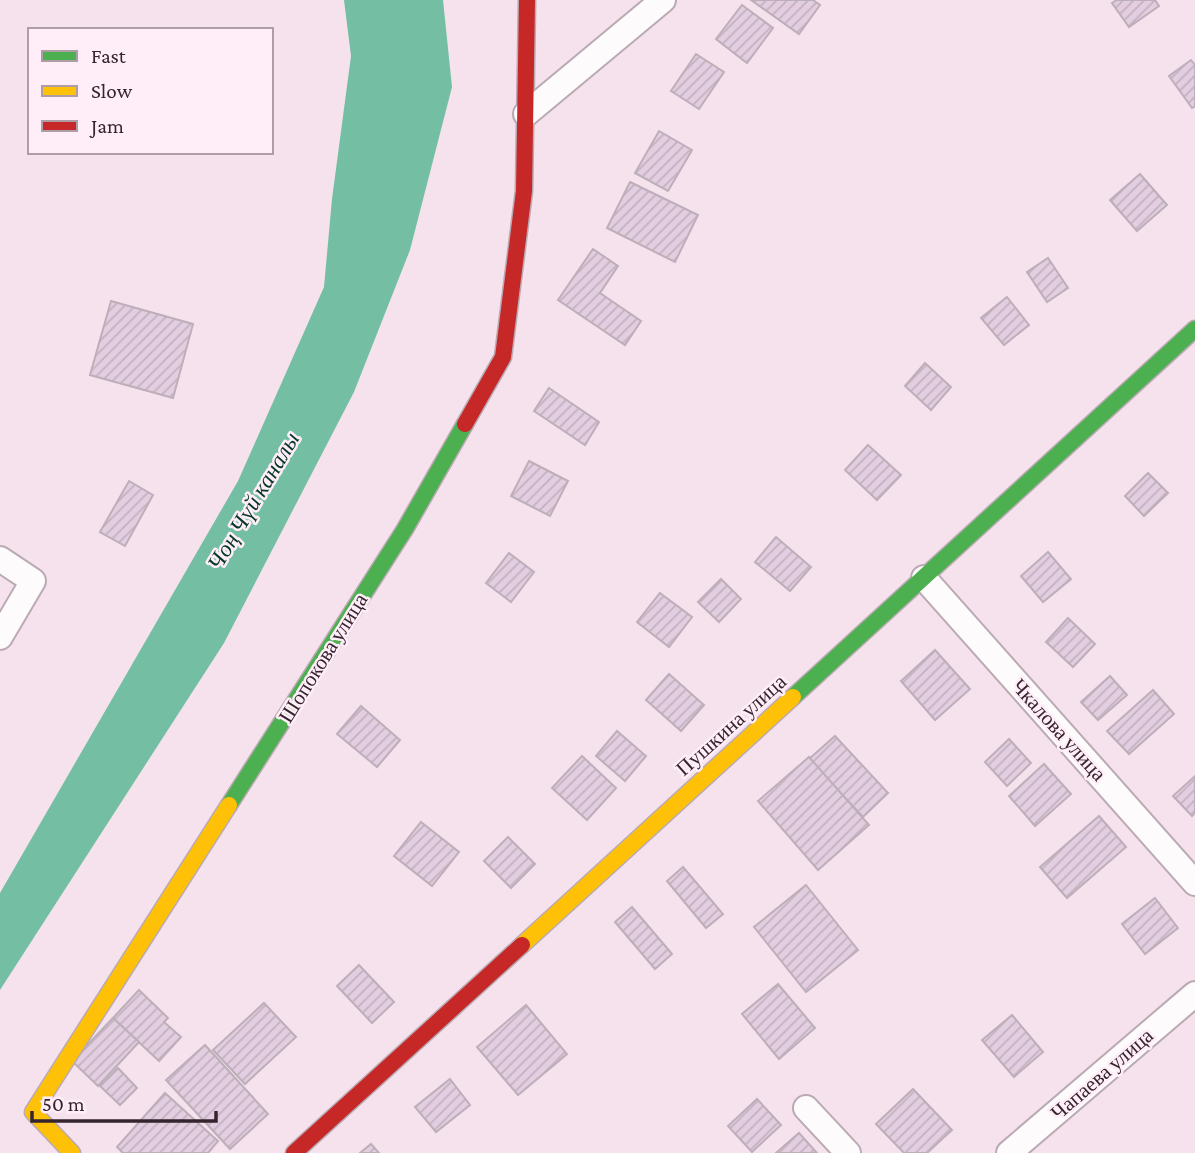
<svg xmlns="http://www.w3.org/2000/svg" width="1195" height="1153" font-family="'Crimson Pro',serif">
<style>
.water{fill:#74bfa3}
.building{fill:url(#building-hatch);stroke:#bdafba;stroke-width:2}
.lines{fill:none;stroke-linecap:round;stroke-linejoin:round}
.street-casing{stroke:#baaab3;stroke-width:28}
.fast-casing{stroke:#baaab3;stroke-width:19}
.slow-casing{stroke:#baaab3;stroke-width:19}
.jam-casing{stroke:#baaab3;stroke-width:19}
.street{stroke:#fefbfc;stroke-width:24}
.fast{stroke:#4caf50;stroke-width:16}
.slow{stroke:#ffc107;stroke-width:16}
.jam{stroke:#c62828;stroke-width:16}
.labels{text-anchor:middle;stroke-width:5;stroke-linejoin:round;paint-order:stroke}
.street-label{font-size:21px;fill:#34242d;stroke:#ffedf7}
.water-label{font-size:23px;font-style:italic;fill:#043725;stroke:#ffedf7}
</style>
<defs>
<pattern id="building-hatch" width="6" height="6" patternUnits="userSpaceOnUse" patternTransform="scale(1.75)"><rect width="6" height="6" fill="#e3cde0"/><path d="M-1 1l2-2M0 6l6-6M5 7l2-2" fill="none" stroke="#c3b0c0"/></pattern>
</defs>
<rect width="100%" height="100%" fill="#f5e2ec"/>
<path class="water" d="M344,0H443L452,87L410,250L354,392L224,643L0,990V893L238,481L324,287L332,199L351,56Z"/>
<g class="building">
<path d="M751,0H813L820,5L799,34Z"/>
<path d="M1117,0H1155L1159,6L1129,27L1112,3Z"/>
<path d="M742,5L773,28L747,63L716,39Z"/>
<path d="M696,54L724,72L699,109L671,91Z"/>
<path d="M1191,60L1195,65V106L1192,108L1169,76Z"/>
<path d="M659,131L692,150L668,191L635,173Z"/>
<path d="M1140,174L1167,205L1137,231L1110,200Z"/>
<path d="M630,182L698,215L675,262L607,228Z"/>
<path d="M593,249L618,266L600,293L641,321L625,345L558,300Z"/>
<path d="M1048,258L1068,288L1047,302L1027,272Z"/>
<path d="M1007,297L1029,325L1004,345L981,318Z"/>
<path d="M111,301L193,324L173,398L90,375Z"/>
<path d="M925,363L951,387L931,410L905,386Z"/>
<path d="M549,388L599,422L585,445L534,411Z"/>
<path d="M868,445L901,475L877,500L845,470Z"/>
<path d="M529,461L568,481L550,516L511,496Z"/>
<path d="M1148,473L1168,493L1144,516L1125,496Z"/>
<path d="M129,481L153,495L125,546L100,532Z"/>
<path d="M776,537L811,567L790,591L755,562Z"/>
<path d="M1048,552L1071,579L1043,602L1021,576Z"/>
<path d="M509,553L534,572L511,602L486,583Z"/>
<path d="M721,579L741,599L719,622L698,602Z"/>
<path d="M660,593L692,617L669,647L637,622Z"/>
<path d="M1068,618L1095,644L1073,667L1046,642Z"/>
<path d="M935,650L970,689L935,720L901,681Z"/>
<path d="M669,674L704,705L681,731L646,700Z"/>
<path d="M1110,676L1127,695L1098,720L1081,702Z"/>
<path d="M1153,690L1174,714L1129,754L1107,731Z"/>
<path d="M361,706L400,740L377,767L337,734Z"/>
<path d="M617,731L646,756L625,781L596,756Z"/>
<path d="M835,736L888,793L863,817L809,759Z"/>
<path d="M1009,739L1031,763L1007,786L985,762Z"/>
<path d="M582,756L616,788L587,820L552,788Z"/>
<path d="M809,757L869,825L818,870L758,801Z"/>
<path d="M1044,764L1071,794L1035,826L1009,796Z"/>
<path d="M1195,776V813L1192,816L1173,796Z"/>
<path d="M1099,816L1126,847L1067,898L1040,867Z"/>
<path d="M421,822L459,852L432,886L394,856Z"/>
<path d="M508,837L535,864L511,888L484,861Z"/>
<path d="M683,867L723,914L706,928L667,881Z"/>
<path d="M806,885L858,950L806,992L754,927Z"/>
<path d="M1155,898L1178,928L1145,954L1122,924Z"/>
<path d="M632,907L672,954L655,969L615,922Z"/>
<path d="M359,965L394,1002L372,1023L337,986Z"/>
<path d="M778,984L815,1028L779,1059L742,1014Z"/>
<path d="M139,990L168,1018L164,1022L181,1037L159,1061L113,1018Z"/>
<path d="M264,1003L296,1037L245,1084L213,1050Z"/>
<path d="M526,1005L567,1054L518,1095L477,1047Z"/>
<path d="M1012,1015L1043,1052L1014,1077L982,1040Z"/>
<path d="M113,1018L139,1042L98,1086L72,1061Z"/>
<path d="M205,1045L268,1114L230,1149L166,1080Z"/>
<path d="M118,1068L137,1088L120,1105L100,1086Z"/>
<path d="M450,1079L470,1105L436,1132L415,1107Z"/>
<path d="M913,1089L952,1130L927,1153H904L876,1124Z"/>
<path d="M165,1093L218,1141L208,1153H123L117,1147Z"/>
<path d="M757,1099L781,1125L752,1152L728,1126Z"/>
<path d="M799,1133L817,1153H776Z"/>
<path d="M371,1144L379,1153H360Z"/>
</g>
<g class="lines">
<defs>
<g id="street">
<path d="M526,114L663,0"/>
<path d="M0,559L33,581L0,637"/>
<path d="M924,578L1195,883"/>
<path d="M806,1108L848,1153"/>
<path d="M1009,1153L1195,994"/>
</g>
<g id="fast">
<path d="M793,697L1195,329"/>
<path d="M229,805L405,529L465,424"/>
</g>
<g id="slow">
<path d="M522,945L793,697"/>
<path d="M72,1153L33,1112L229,805"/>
</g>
<g id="jam">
<path d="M465,424L503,357L524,191L527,0"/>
<path d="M294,1153L522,945"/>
</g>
</defs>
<use href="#street" class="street-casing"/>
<use href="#fast" class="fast-casing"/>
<use href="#slow" class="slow-casing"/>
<use href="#jam" class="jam-casing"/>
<use href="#street" class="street"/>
<use href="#fast" class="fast"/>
<use href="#slow" class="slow"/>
<use href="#jam" class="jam"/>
</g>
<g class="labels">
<g class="street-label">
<text transform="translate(323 658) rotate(-58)" y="7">Шопокова улица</text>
<text transform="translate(731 725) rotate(-42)" y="7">Пушкина улица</text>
<text transform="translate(1059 730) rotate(48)" y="7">Чкалова улица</text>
<text transform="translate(1102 1074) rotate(-41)" y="7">Чапаева улица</text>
</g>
<g class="water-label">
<text transform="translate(253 501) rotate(-59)" y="8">Чоң Чүй каналы</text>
</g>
</g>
<rect x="28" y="28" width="245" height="126" fill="#ffedf7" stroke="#ae9da6" stroke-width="2"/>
<rect x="42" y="51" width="35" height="10" fill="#4caf50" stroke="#ae9da6" stroke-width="2"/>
<text x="91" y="63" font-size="21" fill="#34242d">Fast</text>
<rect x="42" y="86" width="35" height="10" fill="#ffc107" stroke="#ae9da6" stroke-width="2"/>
<text x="91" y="98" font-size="21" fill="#34242d">Slow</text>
<rect x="42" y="121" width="35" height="10" fill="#c62828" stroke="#ae9da6" stroke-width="2"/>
<text x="91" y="133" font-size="21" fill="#34242d">Jam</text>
<path d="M32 1111v10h184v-10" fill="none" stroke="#34242d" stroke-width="3.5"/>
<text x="42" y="1111" font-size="21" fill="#34242d" stroke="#ffedf7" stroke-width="5" paint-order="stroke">50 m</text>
</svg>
